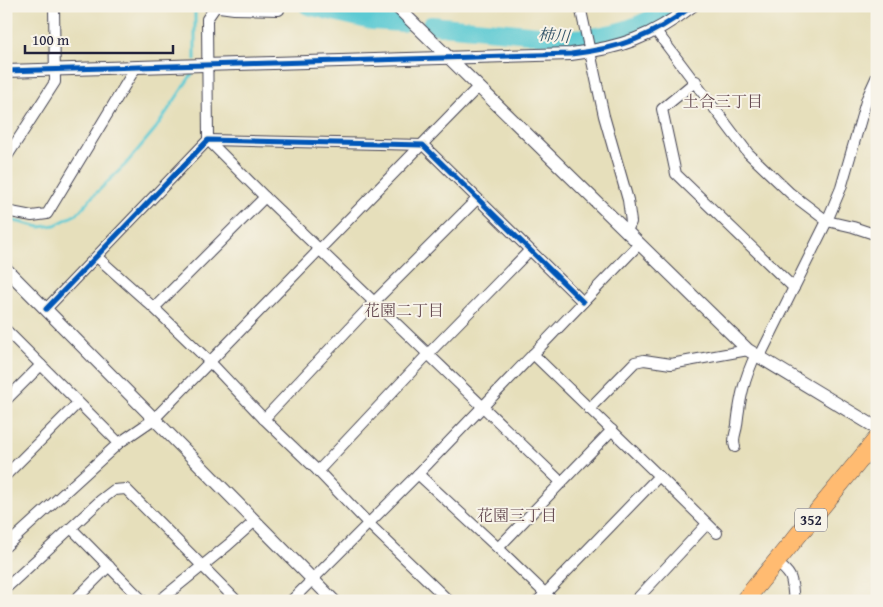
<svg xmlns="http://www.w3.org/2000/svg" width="883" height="607" font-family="'Gentium Book Plus','Noto Serif JP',serif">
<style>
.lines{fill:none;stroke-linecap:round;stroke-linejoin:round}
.stream{stroke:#5dcad3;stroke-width:3}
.river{stroke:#5dcad3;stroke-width:18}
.minor-casing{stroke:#3f3e4e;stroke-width:12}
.tertiary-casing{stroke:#3f3e4e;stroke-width:14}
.trunk-casing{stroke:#3f3e4e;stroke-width:19}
.minor{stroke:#fff;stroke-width:10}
.tertiary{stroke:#fff;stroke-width:12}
.trunk{stroke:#ffbb71;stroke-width:18}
.cycleway-casing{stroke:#f7f3e8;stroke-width:8}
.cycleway{stroke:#0057b8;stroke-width:5}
.labels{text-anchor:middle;stroke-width:4;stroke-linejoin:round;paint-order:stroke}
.shield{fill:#f7f3e8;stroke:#62616f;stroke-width:1}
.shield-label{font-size:14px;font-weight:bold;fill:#22223b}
.water-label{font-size:16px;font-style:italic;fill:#345469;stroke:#f7f3e8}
.neighbourhood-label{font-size:16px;fill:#664b52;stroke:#f7f3e8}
</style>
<rect width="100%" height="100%" fill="#f7f3e8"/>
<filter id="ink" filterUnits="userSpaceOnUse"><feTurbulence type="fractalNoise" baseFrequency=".02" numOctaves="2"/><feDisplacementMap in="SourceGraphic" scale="10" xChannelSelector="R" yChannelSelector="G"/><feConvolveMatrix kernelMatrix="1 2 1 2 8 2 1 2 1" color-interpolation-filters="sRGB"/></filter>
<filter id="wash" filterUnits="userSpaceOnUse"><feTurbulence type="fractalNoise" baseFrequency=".0096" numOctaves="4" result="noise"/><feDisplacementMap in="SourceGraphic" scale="20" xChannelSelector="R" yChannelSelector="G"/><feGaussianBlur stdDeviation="1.12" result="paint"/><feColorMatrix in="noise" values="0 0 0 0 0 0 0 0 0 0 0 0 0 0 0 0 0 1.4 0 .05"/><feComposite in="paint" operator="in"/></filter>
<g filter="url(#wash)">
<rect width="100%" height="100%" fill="#e6dfbb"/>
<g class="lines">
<g class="stream">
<path d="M195,6V59"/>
<path d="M6,219L40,227L55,225L77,214L91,198L125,165L156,128L192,74"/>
</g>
<g class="river">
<path d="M308,6L372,21L402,23"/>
<path d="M431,25L572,38C607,37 642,28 670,6"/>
</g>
</g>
</g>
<g filter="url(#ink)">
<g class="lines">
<defs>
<g id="minor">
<path d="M212,6L234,9L279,10"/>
<path d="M216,6L207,19L208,140L265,197L562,483"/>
<path d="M580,6L604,116L628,200L631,222L627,231"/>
<path d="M656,31L748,153L790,193L827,221L853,227L877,235"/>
<path d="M696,81L662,109L676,174L794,288"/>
<path d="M6,158L55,82L54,6"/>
<path d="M6,211L32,216L47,214L136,67"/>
<path d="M97,257L154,308L210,362L264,419L318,471L368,523L449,601"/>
<path d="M154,308L265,197"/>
<path d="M46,309L208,140L423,145L583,302"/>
<path d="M6,330L119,443"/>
<path d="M533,354L659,476L538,601"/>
<path d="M760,356L827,221L841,188L867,98L877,76"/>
<path d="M6,400L41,365"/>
<path d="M589,409L635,362L644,360L671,364L748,350"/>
<path d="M264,419L374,302L477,199"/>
<path d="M735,447C732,438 736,434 737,425C740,398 744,379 756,354"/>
<path d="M318,471L428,354L529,251"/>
<path d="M418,474L498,548L553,601"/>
<path d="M6,475L78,403"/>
<path d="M659,476L717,533"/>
<path d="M72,529L143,601"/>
<path d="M6,546L119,443L154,419L478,87"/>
<path d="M498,548L612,430"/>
<path d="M776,562C795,577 791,579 794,601"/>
<path d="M6,588L101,500L114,490L126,489L237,601"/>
<path d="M74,601L109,566"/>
<path d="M159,601L228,545L255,521"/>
<path d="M291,601L418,474L639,244"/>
<path d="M635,601L707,524"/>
</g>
<g id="tertiary">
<path d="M396,6L748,350L877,428"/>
<path d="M6,71L571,54C621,48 652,37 692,6"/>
<path d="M6,269L334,601"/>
</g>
<path id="trunk" d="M744,601L877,439"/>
</defs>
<use href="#minor" class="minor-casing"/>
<use href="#tertiary" class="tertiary-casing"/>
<use href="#trunk" class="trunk-casing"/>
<use href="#minor" class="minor"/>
<use href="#tertiary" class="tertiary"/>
<use href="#trunk" class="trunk"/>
<defs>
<g id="cycleway">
<path d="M6,71L571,54C621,48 652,37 692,6"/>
<path d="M46,309L208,140L423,145L583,302"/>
</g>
</defs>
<use href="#cycleway" class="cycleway-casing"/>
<use href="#cycleway" class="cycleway"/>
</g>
</g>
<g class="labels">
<rect class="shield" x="795" y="508.5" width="32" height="23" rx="4"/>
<g class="shield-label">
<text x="811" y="525">352</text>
</g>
<g class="water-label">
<text transform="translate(554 35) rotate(4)" y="6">柿川</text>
</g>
<g class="neighbourhood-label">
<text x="723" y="107">土合三丁目</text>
<text x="404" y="316">花園二丁目</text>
<text x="517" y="521">花園三丁目</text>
</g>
</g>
<rect width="883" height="607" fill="none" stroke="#f7f3e8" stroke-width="25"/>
<path d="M25 45v8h148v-8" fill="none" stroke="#22223b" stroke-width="2.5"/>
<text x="32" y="45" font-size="15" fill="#22223b" stroke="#f7f3e8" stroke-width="4" paint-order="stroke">100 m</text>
</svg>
